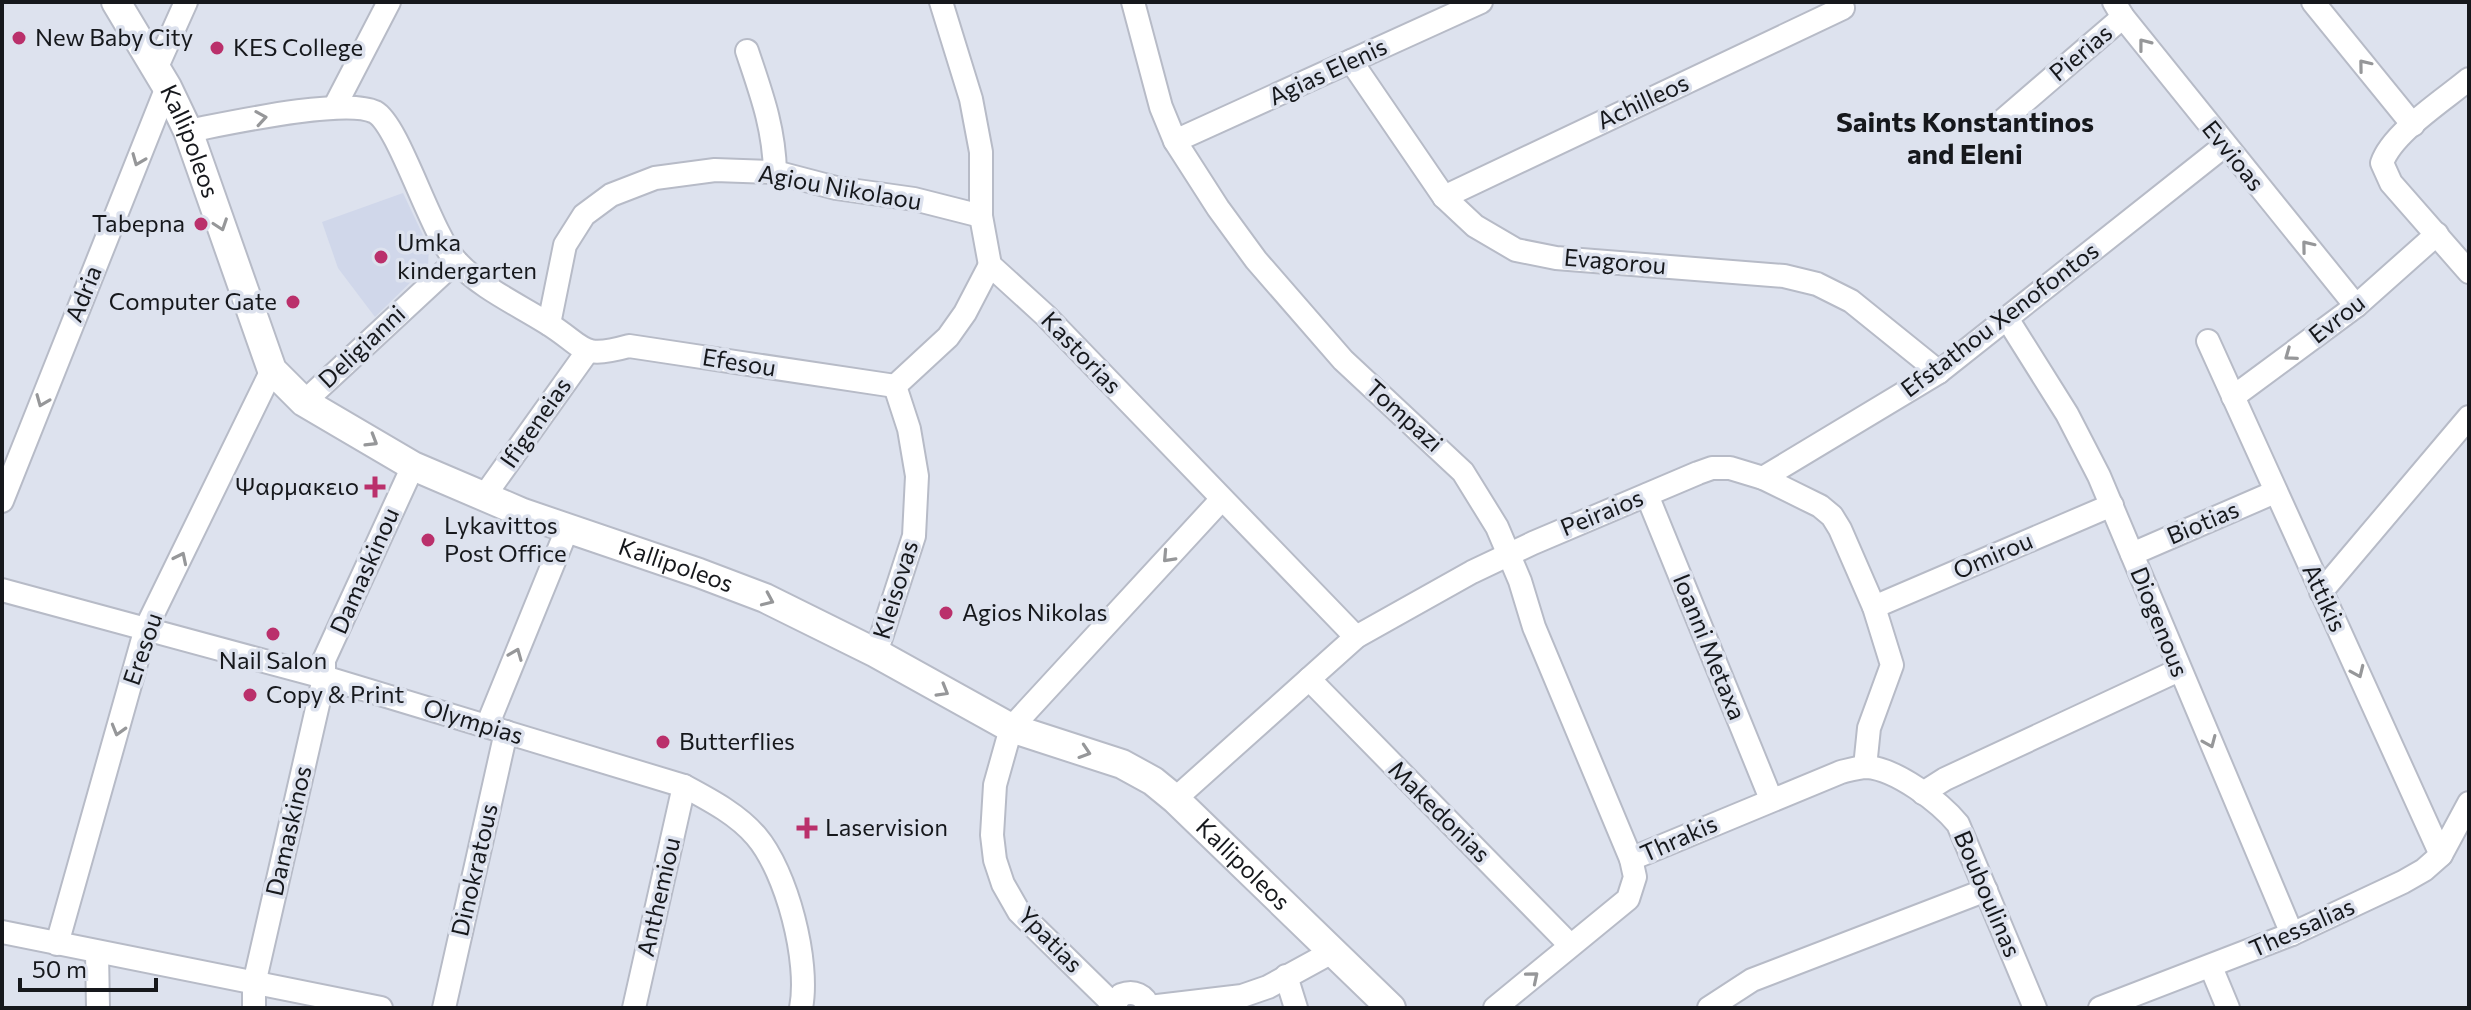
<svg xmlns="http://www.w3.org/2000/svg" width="2471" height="1010" font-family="Commissioner,sans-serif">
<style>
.built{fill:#d0d7ea}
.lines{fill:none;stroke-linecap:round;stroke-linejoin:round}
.minor-casing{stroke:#b7bbc7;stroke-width:26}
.major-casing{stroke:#b7bbc7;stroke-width:32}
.minor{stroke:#fff;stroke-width:22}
.major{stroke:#fff;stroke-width:28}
.oneway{stroke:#969799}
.poi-dot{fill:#ba306b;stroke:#dde2ee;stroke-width:3}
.labels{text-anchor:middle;stroke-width:7;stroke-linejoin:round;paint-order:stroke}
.poi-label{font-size:24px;fill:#16181c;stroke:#dde2ee;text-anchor:start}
.street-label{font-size:24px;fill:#16181c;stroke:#dde2ee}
.quarter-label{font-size:28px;font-weight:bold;fill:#16181c;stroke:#dde2ee}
</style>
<rect width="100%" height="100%" fill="#dde2ee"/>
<path class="built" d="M403,193L429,248L428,265L375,317L338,268L322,222Z"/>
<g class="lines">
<defs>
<g id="minor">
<path d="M941,2L971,99L981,152V216L990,265L1046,316L1356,637"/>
<path d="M1133,2L1161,107L1175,141L1218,208L1256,260L1343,360L1463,472L1497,527L1520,581L1534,627L1631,859L1635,877L1628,899L1495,1008"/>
<path d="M2114,2L2123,17L2356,306"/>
<path d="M2313,2L2413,125"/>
<path d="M747,51C761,93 774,127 775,172"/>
<path d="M1351,61L1444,197L1475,226L1516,250L1556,258L1784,276L1817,284L1851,301L1939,372"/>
<path d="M156,69L186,2"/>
<path d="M2469,79C2444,100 2392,133 2382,163L2391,183L2469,272"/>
<path d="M335,106L389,2"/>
<path d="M2002,121L2123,17"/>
<path d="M188,131C225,124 345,97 375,112C399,125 430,232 456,261C481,288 517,304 547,323C586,347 579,360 629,346L895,386"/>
<path d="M1175,141L1481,2"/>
<path d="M1444,197L1843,8"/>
<path d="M2008,320L2067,414L2099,476L2292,934"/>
<path d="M549,324L565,245L584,215L611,195L655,178L715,170L775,172L836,188L914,199L981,216"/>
<path d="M2208,341L2441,855"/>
<path d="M895,386L948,337L965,313L990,265"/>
<path d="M2233,397L2356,306L2437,234"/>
<path d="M304,402L456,261"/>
<path d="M1763,478L1939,372L2224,146"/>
<path d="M485,495L587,352"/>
<path d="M1647,495L1771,799"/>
<path d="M2,501L167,87"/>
<path d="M2132,554L2275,492"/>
<path d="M2,590L327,678L684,786C710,800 737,814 756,836C787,872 810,962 801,1008"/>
<path d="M2321,592L2469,417"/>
<path d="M1874,607L2112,505"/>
<path d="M876,653L914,536L917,476L909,429L895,386"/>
<path d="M1309,679L1570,945"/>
<path d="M487,726L568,527"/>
<path d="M1923,793L1945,779L2179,670"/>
<path d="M1175,799L1356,637L1472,572L1533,543L1698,473L1712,468H1730L1763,478L1820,506L1832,516L1840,529L1874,607L1892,665L1869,728L1865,767"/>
<path d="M1631,859L1841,772C1849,770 1859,767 1867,767C1896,769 1940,802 1958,824L2035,1008"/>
<path d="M2,932L381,1008"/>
<path d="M57,944L146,628L272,370"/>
<path d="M97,952L98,1008"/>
<path d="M2211,967L2228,1008"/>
<path d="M1286,976L1296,1008"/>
<path d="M1113,1004L1019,912L1003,884L995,860L992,835L995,785L1011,728L1221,500"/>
<path d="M1149,1007L1242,996L1268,987L1332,952"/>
<path d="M254,1008V984L324,678V660L413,466"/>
<path d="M444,1008L506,732"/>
<path d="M634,1008L684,786"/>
<path d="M1112,1008L1121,995C1134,990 1145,995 1149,1008"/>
<path d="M1709,1008L1752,980L1986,890"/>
<path d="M2100,1008L2292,934L2403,882L2424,870L2441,855L2469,803"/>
</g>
<g id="major">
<path id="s1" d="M116,2L167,87L188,131L272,370L304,402L413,466L523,513L699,573L765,598L876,653L1011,728L1122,764L1153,781L1175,799L1391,1008"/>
</g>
</defs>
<use href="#minor" class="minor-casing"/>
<use href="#major" class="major-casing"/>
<use href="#minor" class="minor"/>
<use href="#major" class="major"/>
</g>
<defs><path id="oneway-chevron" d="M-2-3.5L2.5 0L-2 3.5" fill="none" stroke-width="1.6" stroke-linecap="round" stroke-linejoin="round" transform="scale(2)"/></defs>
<g class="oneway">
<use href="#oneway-chevron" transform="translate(2144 44) rotate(-128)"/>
<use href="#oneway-chevron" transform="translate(2364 65) rotate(-129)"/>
<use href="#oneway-chevron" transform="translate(261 118) rotate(-9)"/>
<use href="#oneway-chevron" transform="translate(138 160) rotate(112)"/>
<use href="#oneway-chevron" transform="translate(221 225) rotate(71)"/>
<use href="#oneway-chevron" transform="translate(2307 246) rotate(-129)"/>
<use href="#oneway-chevron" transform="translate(2290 355) rotate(144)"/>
<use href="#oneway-chevron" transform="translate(42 401) rotate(112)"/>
<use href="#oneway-chevron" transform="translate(372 441) rotate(31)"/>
<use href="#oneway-chevron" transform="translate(1168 557) rotate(133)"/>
<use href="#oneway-chevron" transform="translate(181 558) rotate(-64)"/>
<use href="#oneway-chevron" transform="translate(768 600) rotate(24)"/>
<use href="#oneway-chevron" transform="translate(516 654) rotate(-68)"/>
<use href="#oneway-chevron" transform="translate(2358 672) rotate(66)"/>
<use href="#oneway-chevron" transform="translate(943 691) rotate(30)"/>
<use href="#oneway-chevron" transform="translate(118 730) rotate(106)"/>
<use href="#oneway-chevron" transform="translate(2210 742) rotate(67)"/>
<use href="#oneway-chevron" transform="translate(1085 752) rotate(18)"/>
<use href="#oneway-chevron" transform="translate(1533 977) rotate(-40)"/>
</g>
<g class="poi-dot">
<circle cx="19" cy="38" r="8"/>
<circle cx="217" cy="48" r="8"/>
<circle cx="201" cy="224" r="8"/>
<circle cx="381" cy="257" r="8"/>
<circle cx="293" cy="302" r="8"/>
<path d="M371 475h8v8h8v8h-8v8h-8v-8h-8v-8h8z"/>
<circle cx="428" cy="540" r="8"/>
<circle cx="946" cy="613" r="8"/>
<circle cx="273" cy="634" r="8"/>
<circle cx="250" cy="695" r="8"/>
<circle cx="663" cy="742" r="8"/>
<path d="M803 816h8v8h8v8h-8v8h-8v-8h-8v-8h8z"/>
</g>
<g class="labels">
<g class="poi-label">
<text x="35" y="46">New Baby City</text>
<text x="233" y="56">KES College</text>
<text x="185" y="232" text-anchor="end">Tabepna</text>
<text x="397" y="251">Umka<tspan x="397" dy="28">kindergarten</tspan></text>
<text x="277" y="310" text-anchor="end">Computer Gate</text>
<text x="359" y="495" text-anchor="end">Ψαρμακειο</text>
<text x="444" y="534">Lykavittos<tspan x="444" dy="28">Post Office</tspan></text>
<text x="962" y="621">Agios Nikolas</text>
<text x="273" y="669" text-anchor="middle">Nail Salon</text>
<text x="266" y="703">Copy &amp; Print</text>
<text x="679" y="750">Butterflies</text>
<text x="825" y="836">Laservision</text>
</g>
<g class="street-label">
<text transform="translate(2081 53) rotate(-40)" y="8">Pierias</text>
<text transform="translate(1328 72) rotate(-25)" y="8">Agias Elenis</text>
<text transform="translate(1643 102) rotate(-25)" y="8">Achilleos</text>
<text dy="8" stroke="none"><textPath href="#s1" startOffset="158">Kallipoleos</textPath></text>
<text transform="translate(2233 156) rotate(51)" y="8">Evvioas</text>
<text transform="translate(840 188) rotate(10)" y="8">Agiou Nikolaou</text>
<text transform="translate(1615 262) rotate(5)" y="8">Evagorou</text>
<text transform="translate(84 294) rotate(-68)" y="8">Adria</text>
<text transform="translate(2337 319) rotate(-38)" y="8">Evrou</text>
<text transform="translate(2000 320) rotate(-37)" y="8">Efstathou Xenofontos</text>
<text transform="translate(362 347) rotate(-43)" y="8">Deligianni</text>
<text transform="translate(1081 353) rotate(46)" y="8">Kastorias</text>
<text transform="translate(739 363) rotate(9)" y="8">Efesou</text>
<text transform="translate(1404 416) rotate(42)" y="8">Tompazi</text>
<text transform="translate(536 423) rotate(-55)" y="8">Ifigeneias</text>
<text transform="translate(1602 513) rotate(-22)" y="8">Peiraios</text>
<text transform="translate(2203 523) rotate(-23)" y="8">Biotias</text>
<text transform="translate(1993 556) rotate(-23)" y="8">Omirou</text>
<text dy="8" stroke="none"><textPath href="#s1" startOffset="854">Kallipoleos</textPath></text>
<text transform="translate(365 571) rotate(-66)" y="8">Damaskinou</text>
<text transform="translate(896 590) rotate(-73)" y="8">Kleisovas</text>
<text transform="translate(2324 598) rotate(65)" y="8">Attikis</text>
<text transform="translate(2159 622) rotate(68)" y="8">Diogenous</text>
<text transform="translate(1709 647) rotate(68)" y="8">Ioanni Metaxa</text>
<text transform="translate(143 649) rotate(-71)" y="8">Eresou</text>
<text transform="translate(473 722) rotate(17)" y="8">Olympias</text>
<text transform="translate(1439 812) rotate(45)" y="8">Makedonias</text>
<text transform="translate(289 831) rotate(-77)" y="8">Damaskinos</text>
<text transform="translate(1679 839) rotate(-24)" y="8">Thrakis</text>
<text dy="8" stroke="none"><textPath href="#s1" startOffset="1502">Kallipoleos</textPath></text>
<text transform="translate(475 870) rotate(-77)" y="8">Dinokratous</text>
<text transform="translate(1987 894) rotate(67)" y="8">Bouboulinas</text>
<text transform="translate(659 897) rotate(-77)" y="8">Anthemiou</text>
<text transform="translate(2302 928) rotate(-24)" y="8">Thessalias</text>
<text transform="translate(1050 940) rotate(46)" y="8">Ypatias</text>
</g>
<g class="quarter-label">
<text x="1965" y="132">Saints Konstantinos<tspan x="1965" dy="32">and Eleni</tspan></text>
</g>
</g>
<rect width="2471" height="1010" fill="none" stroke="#16181c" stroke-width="8"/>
<path d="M20 978v12h136v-12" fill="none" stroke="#16181c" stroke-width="4"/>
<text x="32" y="978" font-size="24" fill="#16181c" stroke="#dde2ee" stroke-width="6" paint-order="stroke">50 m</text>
</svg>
